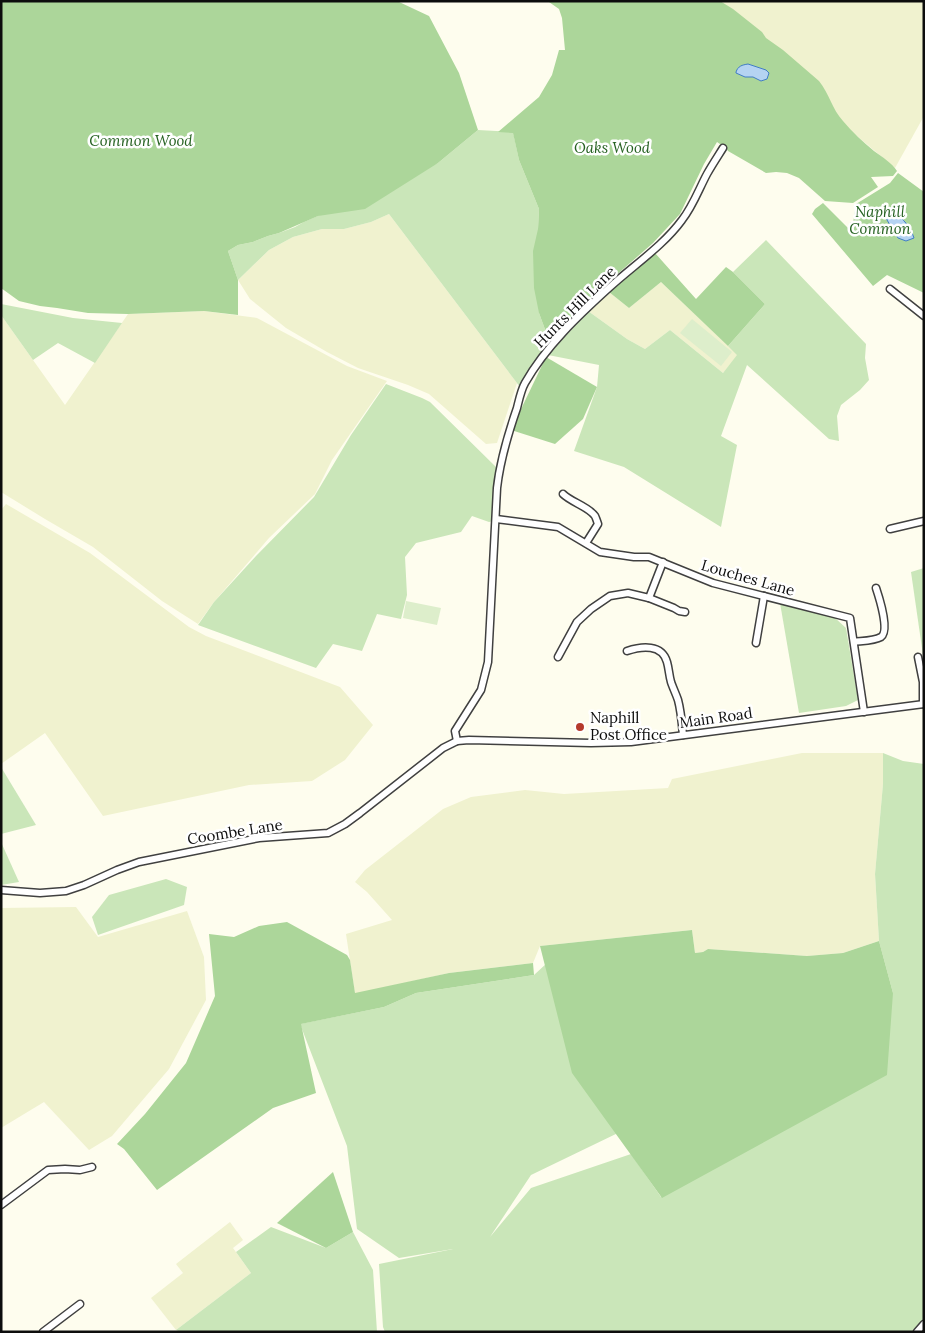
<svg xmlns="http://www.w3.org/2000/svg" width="925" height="1333" font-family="Lora,serif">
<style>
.farmland{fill:#f0f2cf}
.green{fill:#cae6b9}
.forest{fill:#acd69a}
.pitch{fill:#ddeecb}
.water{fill:#b5d3f2;stroke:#417dc5}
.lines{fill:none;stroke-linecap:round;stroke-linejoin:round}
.minor-casing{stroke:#404040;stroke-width:9}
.minor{stroke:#fff;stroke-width:6}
.poi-dot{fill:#b53a2d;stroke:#fff;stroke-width:2}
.labels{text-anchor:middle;stroke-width:5;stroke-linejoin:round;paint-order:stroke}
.park-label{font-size:15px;font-style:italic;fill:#256121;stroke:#fff}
.street-label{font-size:15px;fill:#0d0d0d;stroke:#fff}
.poi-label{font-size:15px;fill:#0d0d0d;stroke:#fff;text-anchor:start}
</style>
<rect width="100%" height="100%" fill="#fefdee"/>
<g class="farmland">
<path d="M716,1H924V116L895,168L839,121Z"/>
<path d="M389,214L517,383L497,443L486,444L429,394L408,385L358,368L327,352L286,328L250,299L238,280L269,250L293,237L322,229H344L371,222Z"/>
<path d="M661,282L738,355L723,373L670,330L645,349L627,339L588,311L609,292L629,308Z"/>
<path d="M204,311L257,318L347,366L387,381L332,460L315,494L269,538L214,602L198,624L162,601L93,547L45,519L1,492V315L65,405L128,314Z"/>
<path d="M6,504L90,553L189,627L206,636L340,687L373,725L345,760L312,781L249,785L103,816L45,733L1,764V510Z"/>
<path d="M802,753H883V784L875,874L879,941L843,953L807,956L708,949L703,952L695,953L692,930L540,946L533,963L449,973L355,994L346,934L392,920L367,892L355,882L365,870L443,809L471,797L525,790L564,794L668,788L672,779Z"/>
<path d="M76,907L98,937L187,911L204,957L206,1000L169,1069L112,1136L89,1150L44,1102L1,1128V908Z"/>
<path d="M230,1222L243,1240L233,1248L251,1273L176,1330L151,1298L183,1273L176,1264Z"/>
</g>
<g class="green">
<path d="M478,130L513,132L519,160L539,209L538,229L539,313L550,343L539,355L520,387L389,214L371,222L344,229H322L293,237L269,250L238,280L228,251L238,245L253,242L268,236L279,233L295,227L304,222L438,163Z"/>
<path d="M766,240L866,344L865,358L869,380L860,390L841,405L837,416L839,441L829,439L747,365L721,436L737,445L721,527L624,467L574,451L597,387L599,365L548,355L588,311L627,339L645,349L670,330L723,373L737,355L728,346L765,304L733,272Z"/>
<path d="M1,304L73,318L122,323L95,363L58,343L33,360L1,315Z"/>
<path d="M386,384L422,398L430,402L497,468L493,521L489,522L472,516L461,532L416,543L405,557L407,595L401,619L377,614L362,651L333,644L316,668L198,625L214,602L256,556L314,497L351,435Z"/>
<path d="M924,568V662L911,572Z"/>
<path d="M780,603L835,618L846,628L858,700L846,706L799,713Z"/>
<path d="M883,753L903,761L924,764V1320L912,1332H385L383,1327L379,1264L453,1249L399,1258L357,1229L347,1146L300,1024L384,1007L416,993L534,975L547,963L620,1132L531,1175L490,1237L531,1188L631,1154L661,1197L893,993L879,941L875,874L883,784Z"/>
<path d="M1,767L36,825L1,834Z"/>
<path d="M1,842L19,882L1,885Z"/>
<path d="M166,879L187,887L184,905L98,935L92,917L109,895Z"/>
<path d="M271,1227L326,1248L353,1232L373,1270L377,1332H181L176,1330L251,1273L236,1252Z"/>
</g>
<g class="forest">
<path d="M1,1H397L429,16L459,73L478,130L438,163L365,209L318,216L279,233L268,236L253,242L238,245L228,251L238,280V315L204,311L128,314L88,313L57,308L40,306L19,301L1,288Z"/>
<path d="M549,1H720L733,9L762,32L766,38L783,50L819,81C829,93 832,109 843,121C852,132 863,142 874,151C882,157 892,163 897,171L893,176L871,177L878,187L853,203L825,201L799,178L787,173L776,172L766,173L728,151L726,148L717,142L704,164L680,214L653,243L622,270L585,303L550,343L539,313L534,288L533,251L538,229L539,209L519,160L513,133L498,132L539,97L552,75L559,50H565L562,18L559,9L549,2Z"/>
<path d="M898,173L924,192V293L887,275L873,286L812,214L815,209L823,203L850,230V222L853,223L856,204L890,183Z"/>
<path d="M655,253L696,299L726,267L733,272L765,304L728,346L661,282L629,308L609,292L643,263Z"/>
<path d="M546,357L597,387L583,419L555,444L511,430Z"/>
<path d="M287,922L347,955L350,960L355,993L449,973L533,963L534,975L416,993L384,1007L301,1024L316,1093L273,1108L157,1190L124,1149L117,1144L145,1114L186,1063L215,996L209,934L234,937L259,926Z"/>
<path d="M692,930L695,953L703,952L708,949L807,956L843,953L879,941L893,993L887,1075L662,1198L572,1073L540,946Z"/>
<path d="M333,1172L353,1232L326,1248L277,1223Z"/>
</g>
<g class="pitch">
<path d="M692,319L732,352L721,366L680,333Z"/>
<path d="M406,601L441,608L437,625L403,618Z"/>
</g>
<g class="water">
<path d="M748,64L766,70L769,73L767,79L761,81L753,77H745L736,73V72C738,66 742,65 748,64Z"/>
<path d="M894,212C904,220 910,226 914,238L906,241L898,238L887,220L886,214Z"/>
</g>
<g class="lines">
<defs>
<g id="minor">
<path d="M890,289L924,316"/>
<path d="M563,494C571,502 589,507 595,516C596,518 597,521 598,524L586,543"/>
<path d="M496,519L558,527L600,552L634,557H649L713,583L850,618L864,712"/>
<path d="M890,529L924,521"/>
<path d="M649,598L674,608L679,611L685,612"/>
<path d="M854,642C861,641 874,641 881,637C890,631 879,597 876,588"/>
<path d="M756,643L764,596"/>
<path d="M627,651C642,646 662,644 667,662C669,669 669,675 671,682C673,688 676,694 678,700C681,711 682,724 683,735"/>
<path d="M558,657L577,622L591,609L610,596L628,593L649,598L663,562"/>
<path d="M918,657L923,682V704"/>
<path d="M457,741L455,731L481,690L488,662L497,488C500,461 508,434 517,408C519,400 521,390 525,383C546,346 579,315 610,287C634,265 663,246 682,220C693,206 699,189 707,174C712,165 718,156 723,148"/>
<path d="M1,890L40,893L66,891L84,885L117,870L139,862L259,838L328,833L345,824L360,813L443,748L457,741L469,740L591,743L631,742L924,704"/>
<path d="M1,1205L48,1170L65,1169L80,1170L92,1167"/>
<path d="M43,1332L80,1304"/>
<path d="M917,1332L924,1324"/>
</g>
</defs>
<use href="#minor" class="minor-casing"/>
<use href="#minor" class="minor"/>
</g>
<circle class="poi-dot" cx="580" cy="727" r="5"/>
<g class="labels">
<g class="park-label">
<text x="141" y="146">Common Wood</text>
<text x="612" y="153">Oaks Wood</text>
<text x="880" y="217">Naphill<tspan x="880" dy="17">Common</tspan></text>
</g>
<g class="street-label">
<text transform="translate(575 307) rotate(-45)" y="5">Hunts Hill Lane</text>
<text transform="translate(748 578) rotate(16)" y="5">Louches Lane</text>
<text transform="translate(716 718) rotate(-8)" y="5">Main Road</text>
<text transform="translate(235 832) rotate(-9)" y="5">Coombe Lane</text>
</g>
<g class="poi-label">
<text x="590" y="723">Naphill<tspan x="590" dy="17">Post Office</tspan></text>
</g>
</g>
<rect width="925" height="1333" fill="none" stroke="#0d0d0d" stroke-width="5"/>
</svg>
